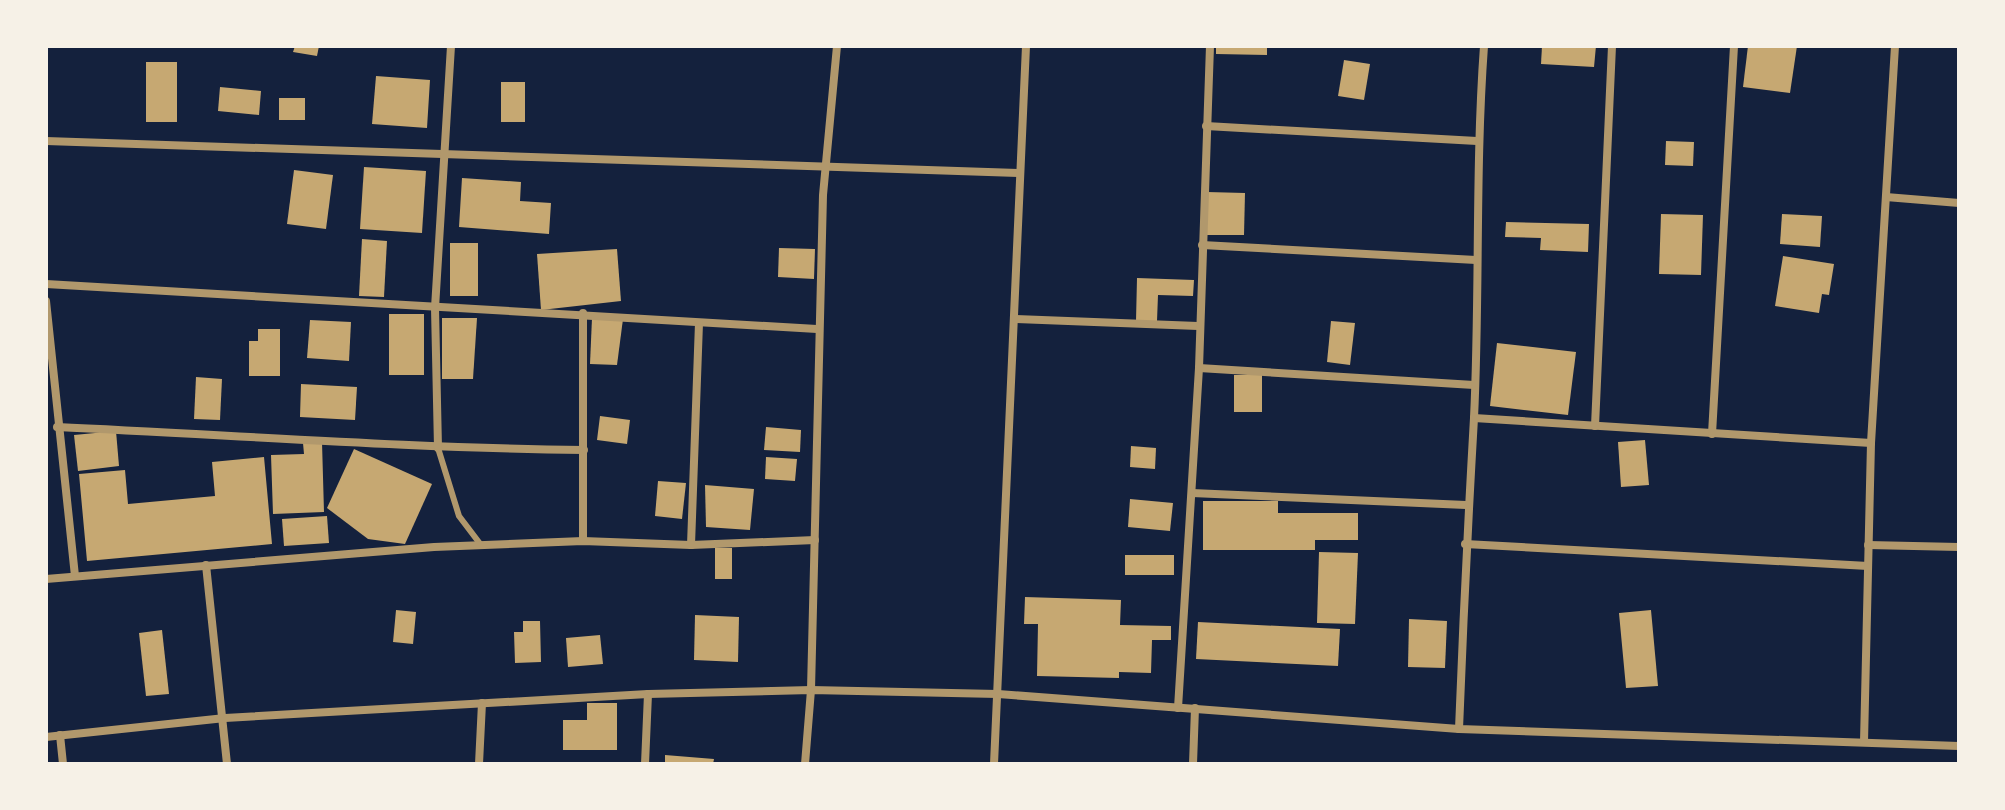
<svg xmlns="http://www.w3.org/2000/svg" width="2005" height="810" font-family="'Golos Text',sans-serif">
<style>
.building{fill:#c6a872}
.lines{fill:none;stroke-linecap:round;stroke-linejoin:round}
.service{stroke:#b1986c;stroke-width:6}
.minor{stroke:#b1986c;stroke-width:8}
</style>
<rect width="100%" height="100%" fill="#14213d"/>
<g class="building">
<path d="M295,46H319L317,56L293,52Z"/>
<path d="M1216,46H1267V55L1216,54Z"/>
<path d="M1542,46H1596L1594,67L1541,64Z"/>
<path d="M1748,46H1797L1790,93L1743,87Z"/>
<path d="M1344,60L1370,64L1364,100L1338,96Z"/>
<rect x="146" y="62" width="31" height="60"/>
<path d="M376,76L430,80L427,128L372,124Z"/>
<rect x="501" y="82" width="24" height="40"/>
<path d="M220,87L261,91L259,115L218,111Z"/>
<rect x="279" y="98" width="26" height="22"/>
<path d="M1666,141L1694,142L1693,166L1665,165Z"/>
<path d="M364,167L426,171L422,233L360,229Z"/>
<path d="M294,170L333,175L326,229L287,224Z"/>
<path d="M462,178L521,182L520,201L551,203L549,234L459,227Z"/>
<path d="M1207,192L1245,193L1244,235H1207Z"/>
<path d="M1661,214L1703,215L1701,275L1659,274Z"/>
<path d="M1782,214L1822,216L1820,247L1780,244Z"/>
<path d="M1506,222L1589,224L1588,252L1540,250L1541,238L1505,237Z"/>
<path d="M362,239L387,241L384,297L359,296Z"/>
<rect x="450" y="243" width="28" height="53"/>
<path d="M779,248L815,249L814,279L778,277Z"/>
<path d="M617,249L621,301L541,310L537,254Z"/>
<path d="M1783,256L1834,264L1829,295L1822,294L1819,313L1775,306Z"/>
<path d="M1137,278L1194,280L1193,296L1158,295L1157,321H1136Z"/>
<rect x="389" y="314" width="35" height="61"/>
<path d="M442,318H477L473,379H442Z"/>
<path d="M592,318L623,319L617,365L590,364Z"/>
<path d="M310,320L351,322L349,361L307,358Z"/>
<path d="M1331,321L1355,323L1350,365L1327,362Z"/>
<path d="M258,329H280V376H249V341H258Z"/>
<path d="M1497,343L1576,352L1568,415L1490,406Z"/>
<rect x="1234" y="375" width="28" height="37"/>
<path d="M196,377L222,379L220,420L194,419Z"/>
<path d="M301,384L357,387L355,420L300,417Z"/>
<path d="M600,416L630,420L627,444L597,440Z"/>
<path d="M766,427L801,430L800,452L764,450Z"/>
<path d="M116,431L119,466L78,471L74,435Z"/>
<path d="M1645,440L1649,485L1621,487L1618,442Z"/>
<path d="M322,442L324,512L273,514L271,455L304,454L303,443Z"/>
<path d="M1131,446L1156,448L1155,469L1130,467Z"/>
<path d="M354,449L432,484L405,544L368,539L327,508Z"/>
<path d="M264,457L272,544L87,561L79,474L125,470L128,504L215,496L212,462Z"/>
<path d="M766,457L797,459L795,481L765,479Z"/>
<path d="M658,481L686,483L682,519L655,516Z"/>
<path d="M705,485L754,489L750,530L706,527Z"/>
<path d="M1130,499L1173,503L1170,531L1128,527Z"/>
<path d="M1203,501H1278V513H1358V540H1315V550H1203Z"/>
<path d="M327,516L329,543L284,546L282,519Z"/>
<rect x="715" y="548" width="17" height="31"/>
<path d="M1319,552L1358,553L1355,624L1317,623Z"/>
<rect x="1125" y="555" width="49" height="20"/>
<path d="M1025,597L1121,600L1120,625L1171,626V640H1152L1151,673L1119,672V678L1037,676L1038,624H1024Z"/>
<path d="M396,610L416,612L413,644L393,642Z"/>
<path d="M1651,610L1658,686L1626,688L1619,613Z"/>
<path d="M695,615L739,617L738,662L694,660Z"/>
<path d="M1409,619L1447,621L1445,668L1408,667Z"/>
<path d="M523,621H540L541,662L515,663L514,632H523Z"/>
<path d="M1198,622L1340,629L1338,666L1196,659Z"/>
<path d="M162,630L169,694L146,696L139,633Z"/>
<path d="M600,635L603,664L568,667L566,638Z"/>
<path d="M587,703H617V750H563V720H587Z"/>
<path d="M665,755L714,759L713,764H665Z"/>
</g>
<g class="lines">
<path class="service" d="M438,448L459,516L481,545"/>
<g class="minor">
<path d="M1206,126L1477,141"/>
<path d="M46,141L1019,173"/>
<path d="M1886,197L1959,203"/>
<path d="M1202,245L1476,260"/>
<path d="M46,284L817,329"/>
<path d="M46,301L75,576"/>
<path d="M1014,319L1198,326"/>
<path d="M1199,368L1474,385"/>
<path d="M1474,418L1871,443"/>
<path d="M1595,426L1612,46"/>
<path d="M57,427C233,435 408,448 584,450"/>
<path d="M1712,434L1734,46"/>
<path d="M438,448L435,308L451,46"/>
<path d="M1192,493L1466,505"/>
<path d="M583,541V313"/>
<path d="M1465,544L1868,566"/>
<path d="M691,545L699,323"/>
<path d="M1868,545L1959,547"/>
<path d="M206,565L227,764"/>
<path d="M46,579L434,547L583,541L691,545L815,540"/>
<path d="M1178,708L1199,368L1210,46"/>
<path d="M1459,729C1463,625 1468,522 1474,418C1480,294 1475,170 1484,46"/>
<path d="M60,735L63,764"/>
<path d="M46,737L225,718L648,694L811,690L998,694L1459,729L1959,746"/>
<path d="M1864,742L1871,443L1895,46"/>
<path d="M479,764L482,703"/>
<path d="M645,764L648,694"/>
<path d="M805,764L811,690L823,195L837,46"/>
<path d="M994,764L1026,46"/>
<path d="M1193,764L1195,708"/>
</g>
</g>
<rect width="2005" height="810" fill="none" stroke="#f6f1e7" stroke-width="96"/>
</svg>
